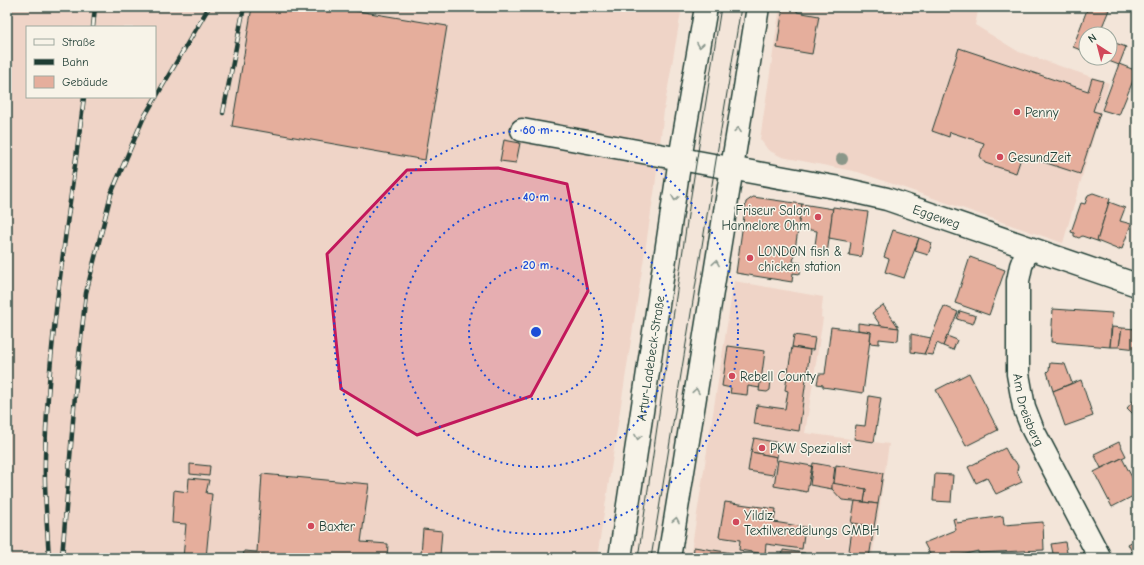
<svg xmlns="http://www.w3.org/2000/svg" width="1144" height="565" font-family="'Comic Neue',sans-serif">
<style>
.built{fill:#efd4c7;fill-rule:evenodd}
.building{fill:#e5ae9c;stroke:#1f3d34}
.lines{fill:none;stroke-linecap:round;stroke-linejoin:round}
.minor-casing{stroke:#1f3d34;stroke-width:25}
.minor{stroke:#f7f3e8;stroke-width:22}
.tram{stroke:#1f3d34;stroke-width:1}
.rail-casing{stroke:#1f3d34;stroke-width:4.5}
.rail{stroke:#f7f3e8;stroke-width:3;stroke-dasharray:9;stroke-linecap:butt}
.tree{fill:#8a9789}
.oneway{stroke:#8b988e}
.marked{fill:#c2185b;fill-opacity:0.2;stroke:#c2185b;stroke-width:3;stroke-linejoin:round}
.ring{fill:none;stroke:#1d4ed8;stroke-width:2;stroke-dasharray:2 4}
.poi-dot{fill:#d1495b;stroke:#f7f3e8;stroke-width:1.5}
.labels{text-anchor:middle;stroke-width:3;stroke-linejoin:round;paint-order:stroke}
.poi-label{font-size:13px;fill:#1f3d34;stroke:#f7f3e8;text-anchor:start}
.street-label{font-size:13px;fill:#1f3d34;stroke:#f7f3e8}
.centre{fill:#1d4ed8;stroke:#f7f3e8;stroke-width:2}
.ring-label{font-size:12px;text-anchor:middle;font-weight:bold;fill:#1d4ed8;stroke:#f7f3e8;stroke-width:3;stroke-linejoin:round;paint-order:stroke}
</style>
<rect width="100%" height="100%" fill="#f3e5d9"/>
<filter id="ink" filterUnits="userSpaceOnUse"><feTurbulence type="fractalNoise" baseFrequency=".025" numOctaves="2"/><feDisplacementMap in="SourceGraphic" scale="8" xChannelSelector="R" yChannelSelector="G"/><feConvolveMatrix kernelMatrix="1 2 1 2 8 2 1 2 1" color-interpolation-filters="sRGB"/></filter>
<g filter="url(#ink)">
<g class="built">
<path d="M7,7H682L664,110L655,187L597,558H7ZM27,27H155V97H27Z"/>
<path d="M780,7H979L975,25L1019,52L1109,83L1063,243L858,172L782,157L768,150L760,139Z"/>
<path d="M734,281L823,297L821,317L823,318L805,433L889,444L872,558H690Z"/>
</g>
<g class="building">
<path d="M252,7H334L447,26L425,160L232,126Z"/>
<path d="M783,7H797V12L819,16L812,54L777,48Z"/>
<path d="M1088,7H1101L1109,10L1099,34H1086V52L1073,47Z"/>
<path d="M1110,41L1126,47L1119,65L1101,58H1110Z"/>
<path d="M959,48L1088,91L1092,78L1103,81L1093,111L1100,113L1080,174L1022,155L1016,173L985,163L980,156L984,143L950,132L949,137L932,131Z"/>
<path d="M1119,64L1137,71L1119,115L1102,110Z"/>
<path d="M504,140L520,143L516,163L500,161Z"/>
<path d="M1093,193L1110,199L1097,241L1082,236L1079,238L1074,236V233L1071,232L1081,203L1085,204L1088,195Z"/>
<path d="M753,197L802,204L793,262L801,263L800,274L793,273L792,282L736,273L746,202Z"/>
<path d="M1109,202L1125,208L1120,221L1131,224L1122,249L1119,248V250L1097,241Z"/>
<path d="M802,204L833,209L827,254L814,252L817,231L798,228Z"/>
<path d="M833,207L868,212L861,257L849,255L851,242L829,238Z"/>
<path d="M893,230L919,238L904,278L885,272L889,259L884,257Z"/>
<path d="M919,238L932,243L928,255L915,251Z"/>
<path d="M970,257L1005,270L989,315L955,303Z"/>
<path d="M883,305L899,328L881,326L872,313Z"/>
<path d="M944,306L958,312L943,346L937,343L933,355L924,354Z"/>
<path d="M1053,309L1112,313L1110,347L1051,342Z"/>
<path d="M960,311L976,316L973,324L957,319Z"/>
<path d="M858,323L899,328L898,341L879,339V344L870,343L871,332L858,330Z"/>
<path d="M831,327L871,332L863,393L823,387V385L817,384L819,374H825Z"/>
<path d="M1112,327L1122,328L1119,347H1110Z"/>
<path d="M1122,328L1137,329V349L1119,347Z"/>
<path d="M911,334L931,338L924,354L911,352Z"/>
<path d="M794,335L815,338L813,350L792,347Z"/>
<path d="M947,336L957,340L953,350L943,346Z"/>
<path d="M728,346L765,351L760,388L748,386L747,395L730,393L731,388L722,386Z"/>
<path d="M792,347L810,350L799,431L754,424L757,405L785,409L788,391L785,390Z"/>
<path d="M1050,363L1065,364L1072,383L1053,391L1047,372L1049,370Z"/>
<path d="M969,373L998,430L966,446L936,390Z"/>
<path d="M761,376L771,378L770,390L767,392L759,391Z"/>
<path d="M1081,380L1093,416L1065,426L1053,391Z"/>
<path d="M869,396L881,398L874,442L854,439L856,425L865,426Z"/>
<path d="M1137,397V418L1127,408Z"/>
<path d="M754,438L779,443L777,457L751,452Z"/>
<path d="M1119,442L1126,456L1101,468L1094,454Z"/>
<path d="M1005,448L1011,459L1015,461L1018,466L1017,471L1022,482L996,494L987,478L976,483L968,467Z"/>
<path d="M751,452L777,457L773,475L748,471Z"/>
<path d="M1122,458L1137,487V494L1112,507L1094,472Z"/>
<path d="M778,460L812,466L807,492L774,486Z"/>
<path d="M813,463L835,467L832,489L810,485Z"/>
<path d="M190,464L210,466L209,476L190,474Z"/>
<path d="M836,465L883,473L878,504L864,502L866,489L834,484Z"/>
<path d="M262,474L369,484L361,542L388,544L387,558H243L244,551L257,552Z"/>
<path d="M935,474L953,475L951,502L933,501Z"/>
<path d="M189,478L209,480L206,493L212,494L206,558H183L186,524L172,523L174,490L188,492Z"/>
<path d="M832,483L866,489L864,502L842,500L832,489Z"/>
<path d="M855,501L878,504L874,527L851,523Z"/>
<path d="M725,502L776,509L774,522L805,527L802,549L766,544L765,554L739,550L740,540L719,537Z"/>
<path d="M1003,516L1004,525L1043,522L1044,550L978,553V551L950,558H932L924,543L956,530L953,519L956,518L957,523Z"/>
<path d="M853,523L874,527L869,558H848Z"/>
<path d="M423,529L442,531L440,555L421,554Z"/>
<path d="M1137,539V558H1135L1128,544Z"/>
<path d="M1065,542L1068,558H1054L1051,544Z"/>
<path d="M694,547L745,555L744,558H693Z"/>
<path d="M783,550L805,553L804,558H782Z"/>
<path d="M763,554L782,557V558H763Z"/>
</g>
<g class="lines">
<defs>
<g id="minor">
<path id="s1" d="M522,130L834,187L887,199L1137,285"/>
<path id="s2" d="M1028,248L1021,266L1018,281V374L1024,407L1033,430L1100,558"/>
<path id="s3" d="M620,558L680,159L706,7"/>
<path d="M669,558L758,7"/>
</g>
</defs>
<use href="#minor" class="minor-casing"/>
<use href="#minor" class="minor"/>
<g class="tram">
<path d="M638,558L689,208L721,7"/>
<path d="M651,558L741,7"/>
</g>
<defs>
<g id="rail">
<path d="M93,27L95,7"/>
<path d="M223,113L244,7"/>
<path d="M49,558C47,525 44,491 45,458C48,337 69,217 84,97"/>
<path d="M62,558L76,383L86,293L111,194L143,119L209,7"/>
</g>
</defs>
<use href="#rail" class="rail-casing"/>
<use href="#rail" class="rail"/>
</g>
<circle class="tree" cx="842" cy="159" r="6"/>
<defs><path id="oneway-chevron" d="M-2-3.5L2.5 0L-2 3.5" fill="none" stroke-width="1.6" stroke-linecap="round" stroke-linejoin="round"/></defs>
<g class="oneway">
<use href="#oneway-chevron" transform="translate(700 45) rotate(99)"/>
<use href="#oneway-chevron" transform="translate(738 130) rotate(-81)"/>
<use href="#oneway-chevron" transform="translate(675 198) rotate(99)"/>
<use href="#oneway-chevron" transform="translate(716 263) rotate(-81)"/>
<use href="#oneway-chevron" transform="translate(696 391) rotate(-81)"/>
<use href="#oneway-chevron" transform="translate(638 437) rotate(99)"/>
<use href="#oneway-chevron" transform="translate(676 520) rotate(-80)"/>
</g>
</g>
<path class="marked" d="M498,168L567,184L588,291L531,396L417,435L341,389L327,254L407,170Z"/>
<g class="ring">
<circle cx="536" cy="332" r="67"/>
<circle cx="536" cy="332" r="135"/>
<circle cx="536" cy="332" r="202"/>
</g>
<g class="poi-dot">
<circle cx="1017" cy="112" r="4"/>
<circle cx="1000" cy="157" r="4"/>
<circle cx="818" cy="217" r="4"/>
<circle cx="750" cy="258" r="4"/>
<circle cx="732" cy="376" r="4"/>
<circle cx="762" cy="448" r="4"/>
<circle cx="736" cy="522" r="4"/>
<circle cx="311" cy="526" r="4"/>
</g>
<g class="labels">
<g class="poi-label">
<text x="1025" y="117">Penny</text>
<text x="1008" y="162">GesundZeit</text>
<text x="810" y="215" text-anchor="end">Friseur Salon<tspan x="810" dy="15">Hannelore Ohm</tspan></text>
<text x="758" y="256">LONDON fish &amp;<tspan x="758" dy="15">chicken station</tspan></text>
<text x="740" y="381">Rebell County</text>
<text x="770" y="453">PKW Spezialist</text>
<text x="744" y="520">Yildiz<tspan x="744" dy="15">Textilveredelungs GMBH</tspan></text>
<text x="319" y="531">Baxter</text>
</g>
<g class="street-label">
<text dy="5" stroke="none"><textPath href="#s1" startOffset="424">Eggeweg</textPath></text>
<text dy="5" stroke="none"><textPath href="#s3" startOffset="202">Artur-Ladebeck-Straße</textPath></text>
<text dy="5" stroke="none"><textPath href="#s2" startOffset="165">Am Dreisberg</textPath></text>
</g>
</g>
<circle cx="536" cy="332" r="6" class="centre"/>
<g class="ring-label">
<text x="536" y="134">60 m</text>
<text x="536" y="201">40 m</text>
<text x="536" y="269">20 m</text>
</g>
<rect width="1144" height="565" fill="none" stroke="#f7f3e8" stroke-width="24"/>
<rect x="12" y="12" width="1120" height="541" fill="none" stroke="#1f3d34" stroke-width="1.5" filter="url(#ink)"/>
<rect x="26" y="26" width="130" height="72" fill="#f7f3e8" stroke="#a1aaa0"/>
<rect x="34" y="39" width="20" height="6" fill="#f7f3e8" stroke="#a1aaa0"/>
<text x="62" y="46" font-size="12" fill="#1f3d34">Straße</text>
<rect x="34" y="59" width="20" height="6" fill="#1f3d34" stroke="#a1aaa0"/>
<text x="62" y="66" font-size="12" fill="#1f3d34">Bahn</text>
<rect x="34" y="76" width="20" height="12" fill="#e5ae9c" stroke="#a1aaa0"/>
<text x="62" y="86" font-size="12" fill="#1f3d34">Gebäude</text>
<g transform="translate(1098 46) rotate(324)"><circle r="19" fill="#f7f3e8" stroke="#a1aaa0"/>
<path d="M0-3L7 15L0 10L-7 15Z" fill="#d1495b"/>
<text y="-6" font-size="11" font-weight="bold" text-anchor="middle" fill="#1f3d34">N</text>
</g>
</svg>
